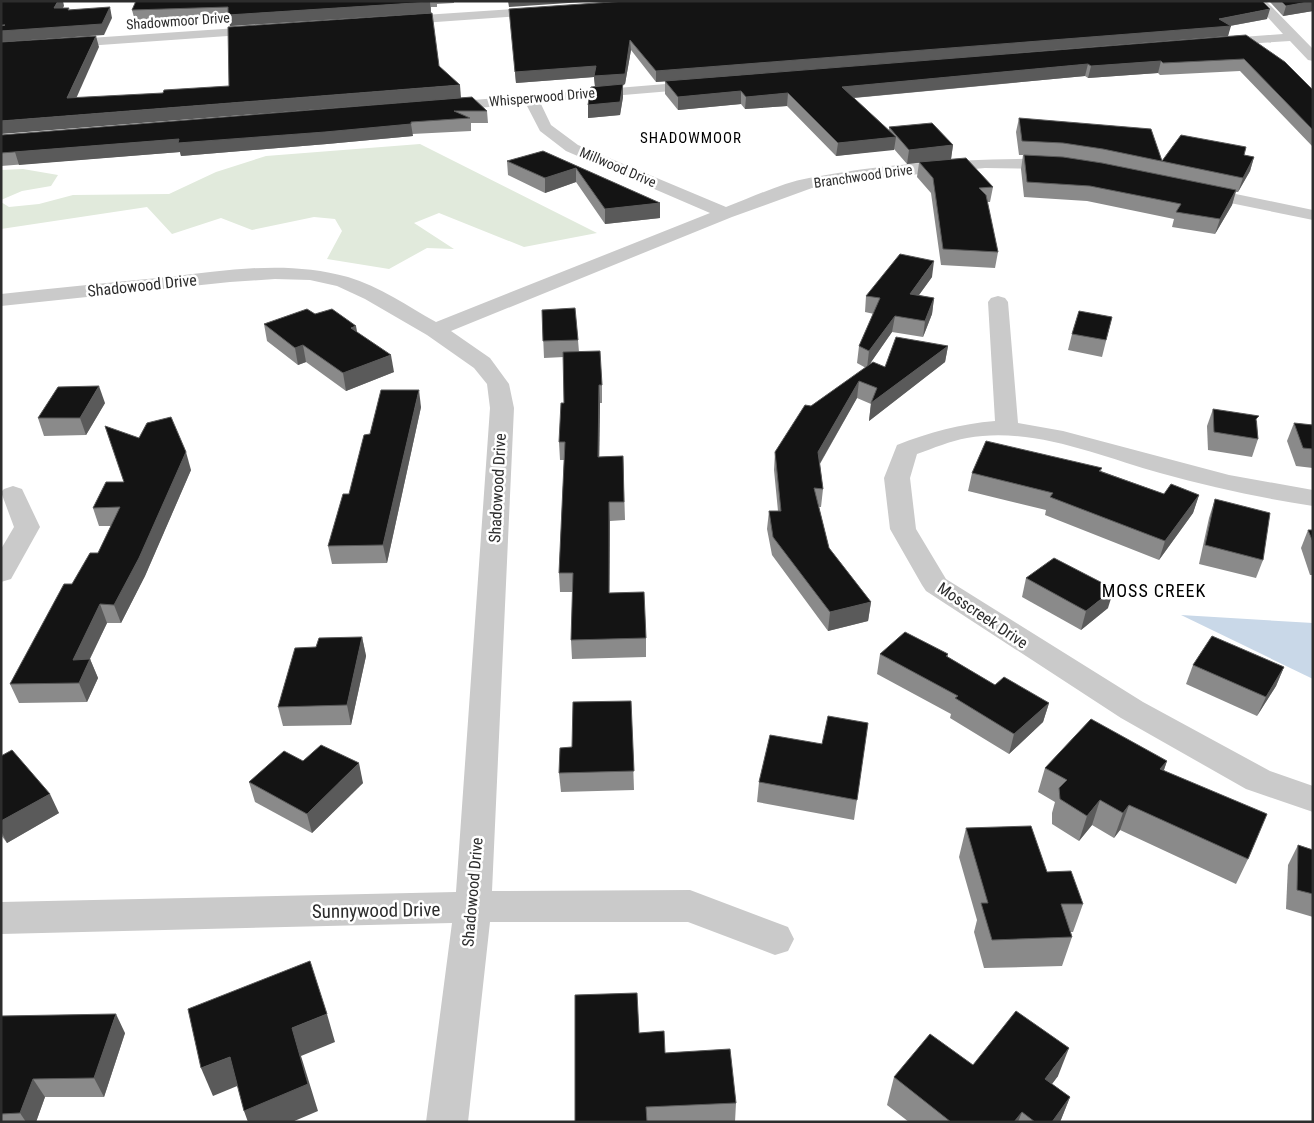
<svg xmlns="http://www.w3.org/2000/svg" width="1314" height="1123" font-family="'Roboto Condensed',sans-serif">
<style>
.green{fill:#e1eadc}
.water{fill:#c9d8e8}
.lines{fill:none;stroke-linecap:round;stroke-linejoin:round}
.minor{fill:#cacaca;fill-rule:evenodd}
.wall{fill:#8a8a8a}
.shaded-wall{fill:#5a5a5a}
.building{fill:#141414;stroke:#5a5a5a}
.labels{text-anchor:middle;stroke-width:5;stroke-linejoin:round;paint-order:stroke}
.far-street-label{font-size:14px;fill:#2d2d2d;stroke:#fff}
.far-neighbourhood-label{font-size:15px;letter-spacing:1px;fill:#000;stroke:#fff}
.street-label{font-size:16px;fill:#2d2d2d;stroke:#fff}
.neighbourhood-label{font-size:18px;letter-spacing:1px;fill:#000;stroke:#fff}
.near-street-label{font-size:19px;fill:#2d2d2d;stroke:#fff}
</style>
<rect width="100%" height="100%" fill="#fff"/>
<g class="green">
<path d="M420,144L597,233L524,247L439,213L414,223L454,249L427,248L389,269L327,259L342,231L335,219L314,217L252,230L221,218L172,234L147,207L1,229V202L9,207L39,204L73,195L169,194L216,172L266,156Z"/>
<path d="M23,169L58,175L51,186L22,191L1,200V170Z"/>
</g>
<path class="water" d="M1181,615L1313,623V679Z"/>
<g class="lines">
<g class="minor">
<path d="M1253,1H1266L1313,49V61L1308,60L1290,41L1211,46L1209,43L1216,39L1283,34Z"/>
<path d="M546,7L550,8L552,11L550,14L394,25L388,21L394,17Z"/>
<path d="M267,26L274,30L272,33L1,52V44Z"/>
<path d="M702,81L707,82L709,85L707,88L540,102L551,125L578,145L726,207C753,197 781,183 809,178C891,162 976,158 1059,159L1065,160L1067,164L1065,168L1059,169L985,168L888,177L812,188L732,217L451,331L490,358L509,384L514,408L492,891L690,890L788,927L794,939L788,951L775,955L688,922H490L468,1122H426L452,923L1,934V902L456,892L490,408L487,384L474,368L427,335L365,299L337,286L310,280L275,279L230,282L1,306V294C57,288 112,282 168,277C229,270 287,260 348,277C379,286 409,307 436,322L710,213L566,151L540,131L526,104L441,111L436,109L433,106L436,103Z"/>
<path d="M1197,186L1313,210V220L1191,195L1188,191L1191,187Z"/>
<path d="M998,296L1005,298L1008,302L1018,423L1063,431L1229,475L1313,490V506C1261,498 1211,487 1160,473C1099,456 1032,426 967,438C950,441 934,448 917,454L910,478L916,529L946,579L1143,702L1270,771L1313,786V812L1246,789L1121,718L926,591L922,585L890,529L884,478L897,445C930,432 960,424 995,421L988,302L991,298Z"/>
<path d="M13,486L22,489L40,527L11,579L1,582V549L14,527L1,492L4,489Z"/>
</g>
</g>
<g class="wall">
<path d="M136,1H454V3L437,4V7H431V13L230,26L228,18L135,21L132,10Z"/>
<path d="M1269,1H1313V11L1283,16Z"/>
<path d="M510,19H1267L1230,26L1228,36L656,82L631,50L625,84L623,85V97L620,115L588,118V105L595,86L594,77L516,83Z"/>
<path d="M1246,35L1313,90V147L1240,71L1160,75L1158,73L1088,78L1085,76L854,98L889,130V127L953,145L951,159L993,187L990,202H987L998,252L995,268L941,265L931,193L917,177L919,163L907,164L894,149L836,156L787,106L745,109L741,104L678,110L665,94V81Z"/>
<path d="M472,97L487,111L488,123H471V131L412,134L413,136L327,144L181,156L180,152L1,166V135Z"/>
<path d="M1019,118L1162,161L1244,155L1254,157L1250,171L1238,192H1236L1232,205L1215,234L1172,227L1174,219L1087,201L1024,197L1021,169L1023,155H1019L1016,132Z"/>
<path d="M543,151L660,203V218L605,224L576,182L545,193L508,175L507,161Z"/>
<path d="M932,277L919,295L934,298L932,314L923,337L892,332L869,365L885,367L948,346L945,362L869,421L871,404L857,398L820,464L823,489L821,507H819L829,548L871,602L868,621L828,631L772,555L767,529L769,511H778L774,470L775,452L811,406L866,368L857,363L859,346L874,314L865,312L866,296Z"/>
<path d="M542,310L578,340L579,352L602,385V403H600L599,457L623,456L625,520L610,521L609,593L646,638V657L572,659L571,640L573,592H560L559,573L564,460H560L559,442L564,403V357L544,358Z"/>
<path d="M315,314L357,332L394,372L346,391L306,362L298,365L267,341L264,324Z"/>
<path d="M1112,317L1102,357L1068,350L1072,334Z"/>
<path d="M105,403L86,435L44,436L38,418Z"/>
<path d="M421,407L387,563L332,564L328,546L349,494L370,434Z"/>
<path d="M1213,409L1257,421L1258,439L1252,457L1208,450L1207,426Z"/>
<path d="M1294,423L1313,425V468L1296,466L1287,441Z"/>
<path d="M1102,468L1101,471L1164,494L1199,495L1193,513L1159,560L1045,515L1046,510L968,491L972,473Z"/>
<path d="M191,470L145,576L121,623H107L90,659L98,678L87,702L19,703L10,684L72,584L98,553L111,526H99L93,508L124,482Z"/>
<path d="M1215,499L1263,560L1256,578L1199,564L1209,518Z"/>
<path d="M1308,530H1313V575H1310L1301,548Z"/>
<path d="M1026,578L1108,608L1081,630L1022,597Z"/>
<path d="M362,637L366,656L351,725L283,726L278,707L316,647Z"/>
<path d="M880,654H948V657L995,685L1049,703L1043,722L1009,754L950,718L951,714L877,674Z"/>
<path d="M1193,665L1284,667L1276,686L1257,716L1186,684Z"/>
<path d="M631,701L634,790L561,792L559,773L572,747Z"/>
<path d="M868,723L854,820L757,802L759,782L822,744Z"/>
<path d="M1,756L59,813L7,843L1,835Z"/>
<path d="M1167,761L1164,770L1248,859L1236,884L1120,830L1114,838L1092,825L1079,841L1052,824V813L1055,802L1038,792L1045,768Z"/>
<path d="M249,782L363,783L312,833L255,802Z"/>
<path d="M966,828L1047,872L1083,904L1073,932H1071L1072,937L1062,966L984,968L974,932L977,920L959,857Z"/>
<path d="M1298,845L1313,850V917L1286,909L1288,865Z"/>
<path d="M1,1016L125,1033L104,1097H45L36,1122H1Z"/>
<path d="M639,1033L665,1053L736,1103L735,1122H575Z"/>
<path d="M1058,1076L1052,1084L1070,1097L1060,1122H909L887,1105L894,1077Z"/>
</g>
<g class="shaded-wall">
<path d="M58,1H63L64,6L57,19L54,8Z"/>
<path d="M508,1H598L509,7Z"/>
<path d="M1313,1V11L1283,16L1286,6Z"/>
<path d="M430,2L431,13L230,26L228,15Z"/>
<path d="M110,7L112,18L104,35L1,42V31Z"/>
<path d="M1270,9L1267,19L1229,26H1231L1228,36L656,82V71L1219,19Z"/>
<path d="M96,36L99,47L71,110L67,98Z"/>
<path d="M630,40L631,50L625,84L623,85V97L620,115L588,118V105L595,87L594,77L516,83L515,72Z"/>
<path d="M1161,61L1158,73L1088,78L1091,66Z"/>
<path d="M1088,64L1085,76L841,99L842,87Z"/>
<path d="M460,85L461,98L1,134V121Z"/>
<path d="M741,91V104L678,110V97Z"/>
<path d="M788,93L787,106L745,109L746,97Z"/>
<path d="M411,124L413,136L327,144L181,156L180,152L19,165L15,152L179,139Z"/>
<path d="M896,137L894,150L836,156L838,143Z"/>
<path d="M953,145L951,159L907,164L909,150Z"/>
<path d="M1254,157L1250,171L1238,192L1243,178Z"/>
<path d="M576,168V182L545,193V178Z"/>
<path d="M1236,190L1232,205L1215,234L1220,219Z"/>
<path d="M660,203V218L605,224V209Z"/>
<path d="M934,261L932,277L908,310L910,294Z"/>
<path d="M934,298L932,314L923,337L925,321Z"/>
<path d="M895,316L892,332L867,368L869,351Z"/>
<path d="M356,326L359,342L351,328Z"/>
<path d="M303,345L306,362L298,365L295,348Z"/>
<path d="M948,346L945,362L869,421L871,403Z"/>
<path d="M391,355L394,372L346,391L343,373Z"/>
<path d="M859,381L857,398L816,470L818,452Z"/>
<path d="M599,385L600,403L599,475L598,457Z"/>
<path d="M99,386L105,403L86,435L80,418Z"/>
<path d="M419,390L421,407L387,563L383,545Z"/>
<path d="M186,452L191,470L145,576L121,623L114,605Z"/>
<path d="M1199,495L1193,513L1159,560L1165,541Z"/>
<path d="M609,502L610,521L609,611Z"/>
<path d="M1114,589L1108,608L1081,630L1086,611Z"/>
<path d="M871,602L868,621L828,631L830,612Z"/>
<path d="M100,604L107,623L80,679L73,660Z"/>
<path d="M362,637L366,656L351,725L347,705Z"/>
<path d="M90,659L98,678L87,702L79,683Z"/>
<path d="M1284,667L1276,686L1257,716L1266,697Z"/>
<path d="M1049,703L1043,722L1009,754L1014,734Z"/>
<path d="M1167,761L1158,786L1160,769Z"/>
<path d="M359,763L363,783L312,833L307,814Z"/>
<path d="M50,794L59,813L7,843L1,831V821Z"/>
<path d="M1100,800L1092,825L1079,841L1087,816Z"/>
<path d="M1129,805L1120,830L1114,838L1123,813Z"/>
<path d="M116,1014L125,1033L104,1097L94,1078Z"/>
<path d="M327,1014L335,1042L301,1056L318,1111L292,1122H248L244,1111L292,1028Z"/>
<path d="M1069,1048L1058,1076L1035,1106L1045,1079Z"/>
<path d="M230,1057L242,1084L213,1096L201,1068Z"/>
<path d="M33,1079L45,1097L36,1122H26L20,1113Z"/>
<path d="M1070,1097L1060,1122H1052Z"/>
<path d="M1022,1112L1018,1122H1014Z"/>
</g>
<g class="building">
<path d="M1,1H58L54,8H69L68,10L110,7L102,24L1,31V26L5,25H1Z"/>
<path d="M136,1H430V2L228,15V7L132,10Z"/>
<path d="M626,1H1262L1270,9L1219,19L1231,26L656,71L630,40L625,74L594,76L596,66L515,72L509,9Z"/>
<path d="M1281,1H1313L1286,6Z"/>
<path d="M432,13L439,66L460,85L1,121V42L96,36L67,98L163,93L164,90L229,86L228,27Z"/>
<path d="M1246,35L1285,62L1313,90V130L1244,59L1163,63L1161,61L1091,66L1088,64L842,87L896,137L838,143L788,93L746,97L741,91L678,97L665,81Z"/>
<path d="M623,84L620,102L588,105L591,87Z"/>
<path d="M472,97L487,111H454L470,118L411,122V124L325,132L178,143L179,139L1,153V135Z"/>
<path d="M1019,118L1151,129L1162,161L1181,135L1246,147L1244,155L1254,157L1243,178L1103,149L1063,143L1022,141Z"/>
<path d="M932,123L953,145L909,150L889,127Z"/>
<path d="M543,151L660,203L605,209L576,168L545,178L507,161Z"/>
<path d="M1024,155L1063,157L1102,163L1236,190L1220,219L1176,212L1181,204L1090,186L1027,182Z"/>
<path d="M966,158L993,187L979,188L986,195L998,252L943,249L933,178L919,162Z"/>
<path d="M900,254L934,261L910,294L934,298L925,321L895,316L869,351L859,346L880,298L866,296Z"/>
<path d="M575,308L578,340L543,341L542,310Z"/>
<path d="M307,309L315,314L332,309L356,326L351,328L391,355L343,373L303,345L295,348L264,324Z"/>
<path d="M1079,311L1112,317L1106,340L1072,334Z"/>
<path d="M896,337L948,346L871,403L877,388L859,381L818,452L823,489L814,488L829,548L871,602L830,612L773,537L769,511H781L775,452L805,405L811,406L873,362L885,367Z"/>
<path d="M600,351L602,385H599L598,457L623,456L624,502H609V593L644,592L646,638L571,640L573,573H559L565,442H559L561,403H564L563,352Z"/>
<path d="M99,386L80,418H38L58,387Z"/>
<path d="M381,390H419L383,545L328,546L343,494H349L364,435L370,434Z"/>
<path d="M1213,409L1259,416L1256,419L1258,439L1214,432Z"/>
<path d="M171,417L186,452L139,558L114,605L100,604L73,660L90,659L79,683L10,684L64,584H72L90,553H98L120,507L93,508L106,482H124L105,426L139,438L147,423Z"/>
<path d="M1294,423L1313,425V449L1303,448Z"/>
<path d="M986,441L1102,468L1099,471L1164,494L1171,484L1199,495L1165,541L1050,497L1053,493L972,473Z"/>
<path d="M1215,499L1270,513L1263,560L1205,545Z"/>
<path d="M1308,530H1313V542Z"/>
<path d="M1054,558L1114,589L1086,611L1026,578Z"/>
<path d="M905,632L948,654L946,656L995,685L1004,677L1049,703L1014,734L955,698L958,696L880,654Z"/>
<path d="M1212,636L1284,667L1266,697L1193,665Z"/>
<path d="M362,637L347,705L278,707L295,648L316,647L319,638Z"/>
<path d="M631,701L634,771L559,773L560,748L572,747L573,702Z"/>
<path d="M828,716L868,723L857,800L759,782L770,735L822,744Z"/>
<path d="M1091,719L1167,761L1160,769L1267,814L1248,859L1129,805L1123,813L1100,800L1087,816L1060,799L1059,788L1067,780L1045,768Z"/>
<path d="M321,745L359,763L307,814L249,782L284,751L303,761Z"/>
<path d="M12,750L50,794L1,821V756Z"/>
<path d="M1031,826L1047,872L1071,871L1083,904H1061L1072,937L992,940L981,903H988L966,828Z"/>
<path d="M1298,845L1313,850V894L1297,890Z"/>
<path d="M310,961L327,1014L292,1028L308,1084L244,1111L230,1057L201,1068L188,1009Z"/>
<path d="M637,993L639,1033L664,1031L665,1053L730,1049L736,1103L646,1107L647,1122H575V995Z"/>
<path d="M1016,1011L1069,1048L1045,1079L1070,1097L1052,1122H1035L1022,1112L1014,1122H951L894,1077L930,1034L973,1065Z"/>
<path d="M116,1014L94,1078L33,1079L20,1113L1,1114V1016Z"/>
</g>
<g class="labels">
<g class="far-street-label">
<text transform="translate(178 21) rotate(-4)" y="5">Shadowmoor Drive</text>
<text transform="translate(542 97) rotate(-5)" y="5">Whisperwood Drive</text>
<text transform="translate(618 167) rotate(23)" y="5">Millwood Drive</text>
<text transform="translate(863 176) rotate(-8)" y="5">Branchwood Drive</text>
</g>
<g class="far-neighbourhood-label">
<text x="691" y="143">SHADOWMOOR</text>
</g>
<g class="street-label">
<text transform="translate(142 285) rotate(-6)" y="6">Shadowood Drive</text>
<text transform="translate(497 488) rotate(-87)" y="6">Shadowood Drive</text>
<text transform="translate(983 615) rotate(34)" y="6">Mosscreek Drive</text>
<text transform="translate(472 892) rotate(-85)" y="6">Shadowood Drive</text>
</g>
<g class="neighbourhood-label">
<text x="1154" y="597">MOSS CREEK</text>
</g>
<g class="near-street-label">
<text transform="translate(376 910) rotate(-1)" y="7">Sunnywood Drive</text>
</g>
</g>
<rect width="1314" height="1123" fill="none" stroke="#2d2d2d" stroke-width="5"/>
</svg>
